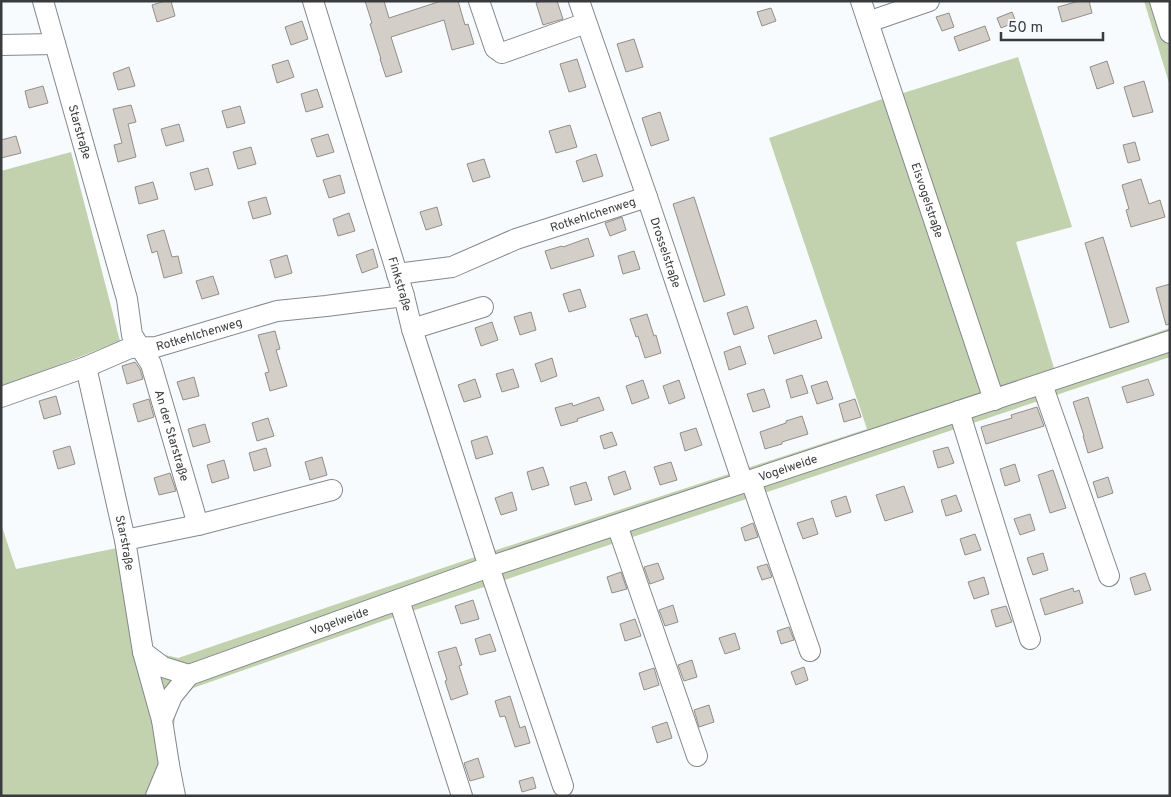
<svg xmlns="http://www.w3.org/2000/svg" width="1171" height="797" font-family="Overpass,sans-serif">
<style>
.green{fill:#c2d1ae}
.building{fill:#d3cec8;stroke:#938e88}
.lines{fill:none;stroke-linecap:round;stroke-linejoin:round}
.minor-casing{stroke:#83888d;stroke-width:22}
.minor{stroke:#fff;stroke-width:20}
.labels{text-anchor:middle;stroke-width:4;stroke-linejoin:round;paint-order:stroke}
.street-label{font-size:12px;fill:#393b3d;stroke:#f7fbfe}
</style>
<rect width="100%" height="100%" fill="#f7fbfe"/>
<g class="green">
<path d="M1144,1H1170V86Z"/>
<path d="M1018,57L1072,227L1016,242L1054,368L1170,328V357L397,616L193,688L176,707L172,744L182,796H3L1,790V524L16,569L131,545L151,648L161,654L178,658L481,555L867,429L769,138L888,97L897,95Z"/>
<path d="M71,152L120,341L1,388V171Z"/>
</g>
<g class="building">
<path d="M165,1H171L175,16L157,22L152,5Z"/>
<path d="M365,1H384L389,18L441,1H458L465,25L468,24L474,44L452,50L444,20L391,37L402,72L386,77L380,59H381L370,24L372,23Z"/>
<path d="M542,1H557L563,19L543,25L536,3Z"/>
<path d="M1079,1H1089L1092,13L1062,22L1058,7Z"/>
<path d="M771,8L776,21L762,26L757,12Z"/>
<path d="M1012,12L1016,22L1001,28L997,18Z"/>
<path d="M949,13L954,27L942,31L936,17Z"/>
<path d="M302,21L308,39L291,45L285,27Z"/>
<path d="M985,26L990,40L959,51L954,37Z"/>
<path d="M634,39L643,67L626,72L617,44Z"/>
<path d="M577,59L586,87L569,92L560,64Z"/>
<path d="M288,60L294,77L277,83L272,65Z"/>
<path d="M1107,61L1114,83L1097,89L1090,67Z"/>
<path d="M129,67L135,86L118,90L113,73Z"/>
<path d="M1144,81L1153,112L1133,117L1124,87Z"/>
<path d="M43,86L48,103L29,108L25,91Z"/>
<path d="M317,89L323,107L306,112L301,94Z"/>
<path d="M131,105L136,122L128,124L136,157L118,162L114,145L122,143L113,109Z"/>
<path d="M240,106L245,123L227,128L222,111Z"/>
<path d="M660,112L669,140L651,146L642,118Z"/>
<path d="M179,124L184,141L166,146L161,129Z"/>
<path d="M570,125L577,147L556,153L549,131Z"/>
<path d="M328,134L334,152L317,157L311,139Z"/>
<path d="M16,136L21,153L1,158V140Z"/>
<path d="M1135,142L1140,160L1128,163L1123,145Z"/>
<path d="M251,147L256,164L238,169L233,152Z"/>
<path d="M596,154L603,176L583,182L576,161Z"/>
<path d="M484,159L490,177L473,182L467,164Z"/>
<path d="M208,168L213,185L195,190L190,173Z"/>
<path d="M340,175L345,193L329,198L323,180Z"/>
<path d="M1141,179L1149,204L1160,200L1165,217L1131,227L1126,210L1129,209L1122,185Z"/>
<path d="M153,182L158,199L139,204L135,187Z"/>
<path d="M266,197L271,214L253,219L248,202Z"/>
<path d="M694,197L725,295L704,302L673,204Z"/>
<path d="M437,207L442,225L426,230L420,212Z"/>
<path d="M349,213L355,231L338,236L333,219Z"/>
<path d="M622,217L626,230L610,236L605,223Z"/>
<path d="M164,230L172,257L178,256L182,273L164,278L157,251L152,253L147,235Z"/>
<path d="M1103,237L1129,322L1110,328L1085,243Z"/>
<path d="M588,238L594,256L551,269L545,251L562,246L563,247Z"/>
<path d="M373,249L378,267L362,273L356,255Z"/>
<path d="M634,251L640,269L623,274L618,256Z"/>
<path d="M287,255L292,273L275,278L270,260Z"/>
<path d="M213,276L219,294L202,299L196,281Z"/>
<path d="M1170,284V324L1166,325L1156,288Z"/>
<path d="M580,289L586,307L569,312L563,294Z"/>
<path d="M747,306L754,328L734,335L727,313Z"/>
<path d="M531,312L536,330L520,335L514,317Z"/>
<path d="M647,314L654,336L656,335L661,353L645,358L638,336L636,337L630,319Z"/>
<path d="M816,320L822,338L774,354L768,336Z"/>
<path d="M492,322L498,340L481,346L475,328Z"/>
<path d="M275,331L280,349L276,350L287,386L270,391L265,373L269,372L258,335Z"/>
<path d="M740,346L746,364L729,370L724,352Z"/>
<path d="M552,358L557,376L541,382L535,364Z"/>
<path d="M135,362L140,369L143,379L127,384L122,366Z"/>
<path d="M513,369L519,387L502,392L496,374Z"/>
<path d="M802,375L808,393L791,398L786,380Z"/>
<path d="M194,377L199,396L183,400L177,382Z"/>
<path d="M475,379L481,397L464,402L458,385Z"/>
<path d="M1148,379L1154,395L1127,403L1122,387Z"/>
<path d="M643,380L649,398L632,404L626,386Z"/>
<path d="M679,380L685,398L669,404L663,386Z"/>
<path d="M827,381L833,399L817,404L811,386Z"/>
<path d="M764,389L770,407L753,412L747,394Z"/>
<path d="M56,396L61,414L44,419L39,401Z"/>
<path d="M599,397L604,410L577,419L578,421L561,426L555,408L572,403L573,406Z"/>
<path d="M1088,397L1103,448L1088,453L1083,436H1084L1073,402Z"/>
<path d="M149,399L154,417L138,422L133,404Z"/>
<path d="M855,399L861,417L844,422L839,404Z"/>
<path d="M1037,407L1044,426L986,444L981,427L1012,418L1011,415Z"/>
<path d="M802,416L808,434L782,442V444L765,449L760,432L786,423V421Z"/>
<path d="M268,418L274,436L257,441L252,423Z"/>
<path d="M205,424L210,442L193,447L188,429Z"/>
<path d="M696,428L702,445L685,451L680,433Z"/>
<path d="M612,432L617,445L604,449L600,436Z"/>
<path d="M487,436L493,454L476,459L471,441Z"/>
<path d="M70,446L75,464L58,469L53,451Z"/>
<path d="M948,447L954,463L938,468L933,451Z"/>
<path d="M266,448L271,466L254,471L249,453Z"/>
<path d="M322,457L327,475L310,480L305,462Z"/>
<path d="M224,460L229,478L212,483L207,465Z"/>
<path d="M671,462L677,480L660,485L654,467Z"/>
<path d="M1015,464L1020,481L1005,486L1000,469Z"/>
<path d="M543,467L549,485L532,490L527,472Z"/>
<path d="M1053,470L1066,508L1050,513L1038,475Z"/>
<path d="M625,471L631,489L614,495L608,477Z"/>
<path d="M170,473L176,491L159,495L154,478Z"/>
<path d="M1108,477L1113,493L1098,498L1093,482Z"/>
<path d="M586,482L592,500L575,505L570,487Z"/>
<path d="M904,486L913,512L885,521L876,495Z"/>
<path d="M512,492L517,510L501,515L495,498Z"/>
<path d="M956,495L962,511L946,516L941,500Z"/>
<path d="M846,496L851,512L836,517L831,501Z"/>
<path d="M1030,514L1035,530L1020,535L1014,519Z"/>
<path d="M813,518L818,534L803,539L797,523Z"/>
<path d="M753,523L758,537L745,541L741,528Z"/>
<path d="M975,534L981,550L965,555L960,539Z"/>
<path d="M1043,553L1048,570L1033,575L1027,558Z"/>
<path d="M658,563L664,579L650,584L644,567Z"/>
<path d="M767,564L772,577L762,580L757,567Z"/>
<path d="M621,572L627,589L612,593L607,577Z"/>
<path d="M1145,573L1151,590L1135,595L1130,578Z"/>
<path d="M984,577L989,594L974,599L968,582Z"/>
<path d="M1073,588L1074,592L1079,590L1083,603L1045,615L1040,599Z"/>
<path d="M473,600L479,619L461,624L455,606Z"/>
<path d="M673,605L678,622L665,626L659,610Z"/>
<path d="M1006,606L1012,622L996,627L991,610Z"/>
<path d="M635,619L641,636L625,641L620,624Z"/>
<path d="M789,627L794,640L781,644L777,631Z"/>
<path d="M735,633L740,649L725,654L719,638Z"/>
<path d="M490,634L496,651L480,655L475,639Z"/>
<path d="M456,647L462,665L459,666L468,694L451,700L445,681L447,680L438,652Z"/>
<path d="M692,660L697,677L684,681L678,665Z"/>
<path d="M804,667L808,680L796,685L791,672Z"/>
<path d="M654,668L659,685L644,690L639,673Z"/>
<path d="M510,696L520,728L525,726L530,743L515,747L505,716L500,717L495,701Z"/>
<path d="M709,705L714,722L699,727L694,710Z"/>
<path d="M667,722L672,738L657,743L652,727Z"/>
<path d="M478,758L484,777L470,781L464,763Z"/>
<path d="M533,777L536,788L522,792L519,781Z"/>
</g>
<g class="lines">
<defs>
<g id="minor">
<path id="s1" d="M43,1L127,299L132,335L151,364L198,525"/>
<path id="s2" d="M313,1L404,296L412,329L489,567L563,786"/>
<path d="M479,1L495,48L502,53L586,23"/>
<path id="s3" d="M579,1L647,197L743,483"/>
<path id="s4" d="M861,1L994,400"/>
<path d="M1160,1L1170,33"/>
<path d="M868,22L929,1"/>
<path d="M1,45L55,44"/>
<path id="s5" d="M397,274L452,267L516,239L647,197"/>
<path d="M412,329L483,307"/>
<path id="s6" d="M86,367L125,540L143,652L162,720"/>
<path d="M1042,384L1109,576"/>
<path id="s7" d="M1,397L86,367L130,348L156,347L277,311L326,306L404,296"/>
<path d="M959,411L1030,639"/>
<path d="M751,481L810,651"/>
<path d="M617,525L697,756"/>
<path d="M125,540L198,525L332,490"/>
<path d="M399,600L462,796"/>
<path d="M143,652L163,667L189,675"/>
<path d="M169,765L175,796"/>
<path id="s8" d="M156,796L169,765L162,720L172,696L189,675L489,567L1170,341"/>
</g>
</defs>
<use href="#minor" class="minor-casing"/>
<use href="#minor" class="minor"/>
</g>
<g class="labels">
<g class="street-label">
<text dy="4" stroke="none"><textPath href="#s1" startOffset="136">Starstraße</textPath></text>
<text dy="4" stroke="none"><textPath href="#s4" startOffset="210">Eisvogelstraße</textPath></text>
<text dy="4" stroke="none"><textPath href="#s5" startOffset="206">Rotkehlchenweg</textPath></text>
<text dy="4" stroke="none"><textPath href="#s3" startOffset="266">Drosselstraße</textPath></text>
<text dy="4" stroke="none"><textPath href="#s2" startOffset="296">Finkstraße</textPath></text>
<text dy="4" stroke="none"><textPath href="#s7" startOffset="209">Rotkehlchenweg</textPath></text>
<text dy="4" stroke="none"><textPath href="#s1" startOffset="455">An der Starstraße</textPath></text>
<text dy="4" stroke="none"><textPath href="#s8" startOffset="766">Vogelweide</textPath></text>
<text dy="4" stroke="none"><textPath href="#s6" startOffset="180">Starstraße</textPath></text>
<text dy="4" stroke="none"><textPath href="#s8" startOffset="292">Vogelweide</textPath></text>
</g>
</g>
<rect width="1171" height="797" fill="none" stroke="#393b3d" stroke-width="5"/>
<path d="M1001 32v8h102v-8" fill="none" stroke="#393b3d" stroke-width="2.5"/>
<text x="1008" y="32" font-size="15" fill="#393b3d" stroke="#f7fbfe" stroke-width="4" paint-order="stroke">50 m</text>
</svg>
